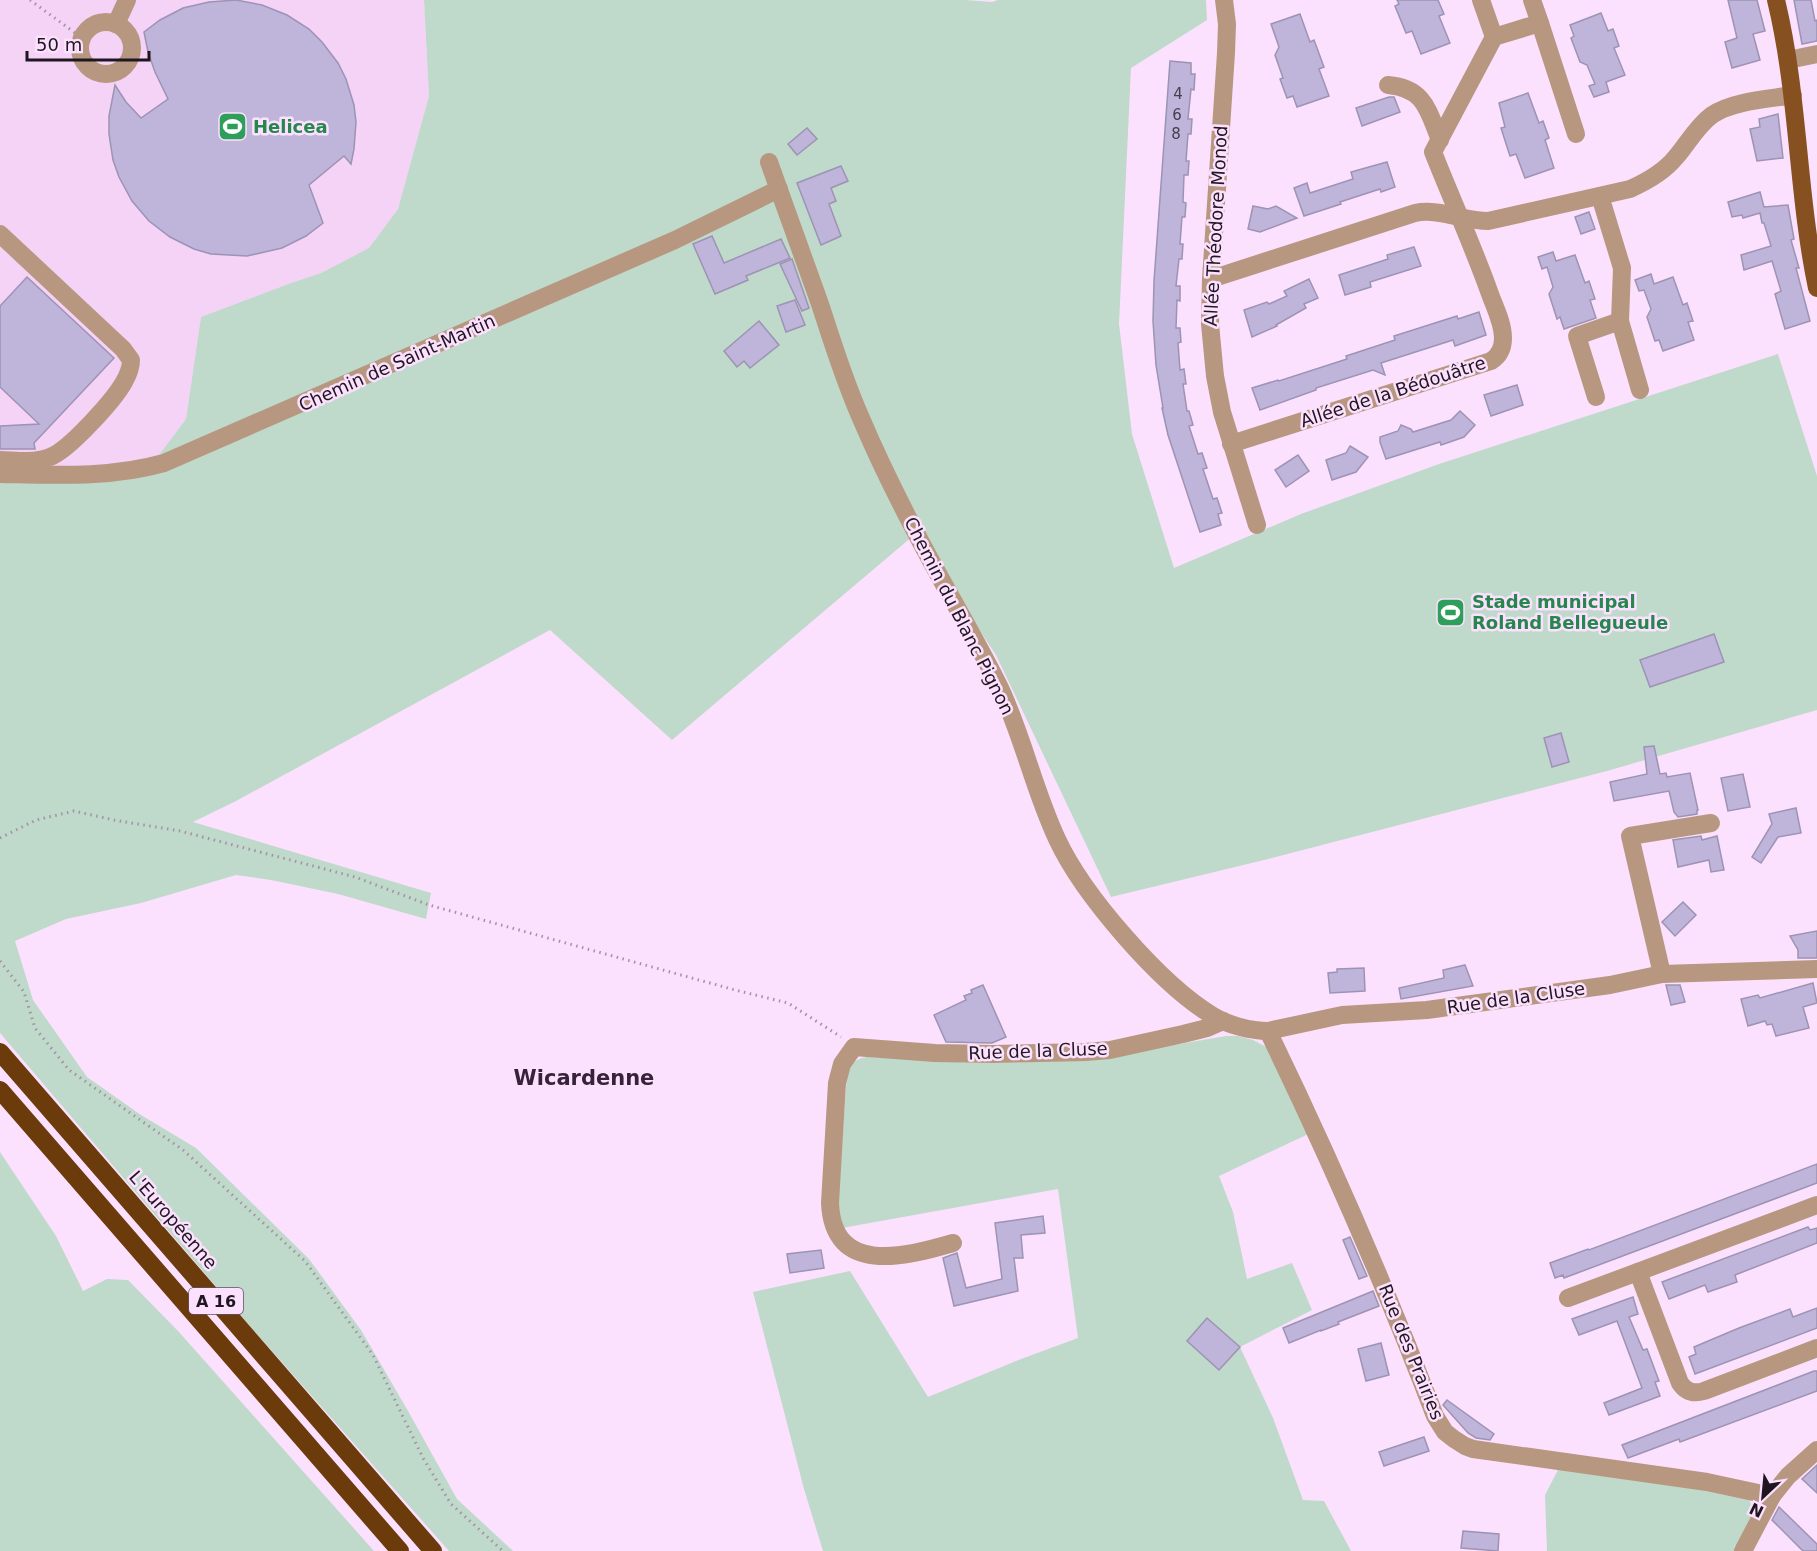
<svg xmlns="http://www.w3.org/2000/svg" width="1817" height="1551" font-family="'DejaVu Sans',sans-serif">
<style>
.built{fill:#f4d3f6}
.green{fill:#bfd9ca}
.building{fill:#bfb4d9;stroke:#9d93b4;stroke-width:1.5}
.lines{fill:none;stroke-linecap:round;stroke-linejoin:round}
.path{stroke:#a591a7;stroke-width:3;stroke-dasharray:1.5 4.5;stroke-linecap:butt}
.minor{stroke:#b79780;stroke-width:18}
.major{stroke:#875020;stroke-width:18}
.highway{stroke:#6c3b0b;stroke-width:18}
.labels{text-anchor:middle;stroke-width:5;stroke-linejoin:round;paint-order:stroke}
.number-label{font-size:15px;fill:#473e4e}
.shield{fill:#fce1fe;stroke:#615363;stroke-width:1.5}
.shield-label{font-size:16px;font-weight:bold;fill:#1f1620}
.leisure-label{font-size:18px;font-weight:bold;fill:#27864d;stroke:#fce1fe;text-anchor:start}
.street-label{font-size:18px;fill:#1f1620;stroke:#fce1fe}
.quarter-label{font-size:21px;font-weight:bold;fill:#372339;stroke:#fce1fe}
</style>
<rect width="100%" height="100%" fill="#fce1fe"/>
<path class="built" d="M0,0H424L429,96L398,209L369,248L321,273L291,283L201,317L186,419L159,455L133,464L72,469L0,467Z"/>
<g class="green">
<path d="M424,0H965L992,2L998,0H1206L1207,20L1131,68L1119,324L1132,434L1174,568L1301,514L1439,464L1778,354L1817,476V710L1607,771L1264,860L1111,897L996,655L945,578L920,530L672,740L550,630L236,801L193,822L431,893L426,919L338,894L271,880L236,875L141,903L66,919L15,941L33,1000L87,1077L141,1115L196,1148L309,1259L361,1330L408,1411L457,1499L513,1551H449L241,1316L0,1033V467L72,469L133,464L159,455L186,419L201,317L291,283L321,273L369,248L398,209L429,96Z"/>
<path d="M1226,1036H1238L1253,1040L1287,1058L1319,1129L1219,1176L1233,1212L1247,1279L1292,1263L1312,1310L1240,1347L1273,1418L1303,1500L1324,1501L1351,1551H823L804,1489L753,1292L850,1271L928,1397L1021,1359L1078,1338L1058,1189L842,1228L839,1212V1189L847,1074C852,1063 855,1059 867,1057C920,1059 974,1065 1027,1062C1094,1057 1160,1048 1226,1036Z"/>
<path d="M0,1152L56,1236L83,1291L107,1279L128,1280L178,1331L374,1551H0Z"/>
<path d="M1559,1468L1748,1497L1754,1511L1742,1540L1734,1547L1740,1551H1547L1545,1495Z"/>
</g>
<g class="building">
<path d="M236,0L262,5L287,15L309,29L322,42L338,63L346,79L354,105L356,122L354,149L351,164L344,156L309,185L323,223L306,236L282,248L247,256L211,254L194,249L170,237L149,221L132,201L119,177L113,160L109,134V116L115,85L126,102L141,118L168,99L155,72L148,52L144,32L160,20L183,8L209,2Z"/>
<path d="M1397,0H1438L1444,14L1439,16L1450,43L1421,54L1412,31L1406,33L1395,6L1399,4Z"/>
<path d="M1728,0H1757L1765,31L1753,34L1760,60L1732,68L1725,42L1737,38Z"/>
<path d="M1794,0H1811L1815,21L1817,20V41L1802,44Z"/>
<path d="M1601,13L1608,31L1613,29L1619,46L1614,48L1625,75L1606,82L1609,92L1594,97L1589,86L1595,84L1587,65L1580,62L1571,38L1574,36L1570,25Z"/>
<path d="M1300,14L1310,42L1314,40L1324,67L1319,69L1329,96L1297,107L1293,96L1287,98L1280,79L1283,78L1275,55L1279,47L1271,24Z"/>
<path d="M1170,61L1191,63V74H1195L1194,90L1191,89L1188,119H1192L1191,134H1188L1186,161H1189L1188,175H1184L1183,202L1186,203L1185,217H1182L1180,244H1183L1182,259H1179L1176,286H1180V301L1177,300L1176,328H1180L1181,342L1178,343L1180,370L1184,369L1186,384H1183L1187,411H1189L1193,425L1189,426L1198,454L1202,453L1207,468L1203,469L1213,499L1217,498L1222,513L1218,514L1221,525L1200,532L1168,435L1162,408H1163L1156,365L1153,321L1154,281Z"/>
<path d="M1528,93L1539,123L1543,121L1549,138L1545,140L1554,168L1525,178L1516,154L1510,156L1501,128L1505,127L1499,103Z"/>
<path d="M1389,97H1394L1400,112L1362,126L1356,108Z"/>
<path d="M1778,114L1783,158L1757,161L1750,129L1760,127L1759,119Z"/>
<path d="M807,128L817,139L797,155L788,144Z"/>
<path d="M1387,162L1395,187L1381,192L1380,189L1340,202L1341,204L1304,216L1294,188L1307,183L1310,193L1353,179L1351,172Z"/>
<path d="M841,166L848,181L831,188L836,201L829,204L841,236L821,245L797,183Z"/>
<path d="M1760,192L1764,207L1788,205L1794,239L1791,240L1799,268H1796L1810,321L1785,329L1775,294L1781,291L1772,261L1744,270L1741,255L1771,246L1764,223H1762L1760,213L1743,218L1742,215L1732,217L1728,202Z"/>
<path d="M1253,206L1268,209L1276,206L1297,218L1260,232L1248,229Z"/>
<path d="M1589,212L1595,229L1581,234L1575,217Z"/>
<path d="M712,236L724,263L781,239L790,258L746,276L748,280L715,294L693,244Z"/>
<path d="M1414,247L1421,266L1370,282L1371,287L1345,295L1339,275L1388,259L1387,255Z"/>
<path d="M1553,252L1556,261L1575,255L1585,283L1589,281L1595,299L1590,300L1596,318L1564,329L1560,317L1557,319L1549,294L1553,287L1547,267L1542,269L1538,257Z"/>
<path d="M792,259L809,308L802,311L780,264Z"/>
<path d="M1651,274L1654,284L1673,277L1683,305L1687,303L1693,321L1688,322L1694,340L1663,351L1659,340L1655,341L1647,317L1651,309L1644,290L1639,291L1635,280Z"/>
<path d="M27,277L114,358L34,443L35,449H0V426L39,424L0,387V306Z"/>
<path d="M1309,279L1318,298L1304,304L1306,308L1276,325L1277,326L1252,337L1244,310L1267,302L1269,304L1287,296L1284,291Z"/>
<path d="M795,300L805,325L786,332L777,306Z"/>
<path d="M1479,312L1486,335L1455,346L1453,340L1381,363L1385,375L1373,370L1316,388V390L1260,410L1252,388L1278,380L1279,381L1347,359L1346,356L1395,340L1394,336L1457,316L1458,319Z"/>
<path d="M759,321L779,345L750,368L744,361L737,367L724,351Z"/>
<path d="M1517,385L1523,405L1491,416L1484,395Z"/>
<path d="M1460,411L1475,425L1464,437L1441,445L1440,442L1386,459L1380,442V437L1398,431L1401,425L1411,429L1413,432L1451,420Z"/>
<path d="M1350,446L1368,457L1356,472L1332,480L1326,460L1346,453Z"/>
<path d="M1298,455L1309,471L1286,487L1275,470Z"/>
<path d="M1714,634L1724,662L1650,687L1640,660Z"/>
<path d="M1561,733L1569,762L1552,767L1544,738Z"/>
<path d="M1654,746L1660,774L1666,773L1667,777L1690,773L1698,810H1697V814L1678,817L1674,812L1669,791L1614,801L1610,782L1647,774L1644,747Z"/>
<path d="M1743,774L1750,807L1728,811L1721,778Z"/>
<path d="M1796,808L1801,833L1778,837L1761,863L1752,857L1772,824L1769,814Z"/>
<path d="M1701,836L1702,840L1717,836L1724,870L1711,872L1709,860L1678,867L1673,840Z"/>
<path d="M1683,902L1696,915L1675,936L1662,922Z"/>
<path d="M1817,931V958H1798V950L1790,936Z"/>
<path d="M1465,965L1473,986L1401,999L1399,988L1444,978L1443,970Z"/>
<path d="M1364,968L1365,991L1330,993L1328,973L1337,972V969Z"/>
<path d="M1813,983L1817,1003L1803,1007L1809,1028L1776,1036L1772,1024L1767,1025L1765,1021L1748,1026L1741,999L1758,995L1760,998Z"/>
<path d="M983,985L1006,1037L992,1043L946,1042L934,1015L966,1000L964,996L972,993L971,990Z"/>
<path d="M1666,985H1680L1685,1002L1671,1005Z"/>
<path d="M1817,1164V1183L1564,1278L1563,1275L1555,1278L1550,1263L1588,1249L1589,1250Z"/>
<path d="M1043,1216L1045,1233L1021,1235L1023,1258H1014L1018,1291L954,1306L943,1258L957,1253L966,1288L1002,1279L995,1223Z"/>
<path d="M1808,1227L1810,1230L1817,1228V1243L1735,1275L1737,1282L1708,1292L1705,1285L1669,1299L1662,1282Z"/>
<path d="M1350,1237L1367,1276L1359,1279L1343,1240Z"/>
<path d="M821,1250L824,1268L790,1273L787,1254Z"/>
<path d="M1373,1291L1379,1306L1338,1322L1339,1324L1321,1331V1330L1289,1343L1283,1328Z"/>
<path d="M1633,1297L1638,1314L1629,1317L1643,1350L1647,1349L1659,1381L1655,1382L1660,1396L1609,1415L1604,1403L1642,1388L1617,1321L1579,1335L1572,1319Z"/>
<path d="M1817,1308V1328L1695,1374L1689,1357L1696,1354L1694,1347L1739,1328L1790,1309L1793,1317Z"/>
<path d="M1207,1318L1240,1347L1219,1370L1187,1341Z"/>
<path d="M1381,1343L1389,1375L1366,1381L1358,1349Z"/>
<path d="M1814,1371H1817V1391L1680,1442L1679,1439L1628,1458L1622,1445Z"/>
<path d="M1447,1400L1494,1434L1490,1440L1476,1438L1468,1433L1443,1405Z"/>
<path d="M1424,1437L1429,1451L1384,1466L1379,1452Z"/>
<path d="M1817,1465V1493L1802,1479Z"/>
<path d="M1779,1507L1817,1544V1551H1803L1772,1520Z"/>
<path d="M1463,1531L1499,1534L1498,1551L1461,1548Z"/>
</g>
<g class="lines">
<g class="path">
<path d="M30,0L82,38"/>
<path d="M0,838L36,820L74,811L114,820L180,831L355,877L429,905L735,990L788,1003L841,1037"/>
<path d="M0,961L24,992L35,1028L69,1070L183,1150L305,1261L373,1355L423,1458L451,1504L503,1551"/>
</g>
<g class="minor">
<path d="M1224,0L1227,24L1226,53L1211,279L1210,324L1215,376L1222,412L1257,525"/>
<circle cx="106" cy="48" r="26"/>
<path d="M1540,23L1576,134"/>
<path d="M116,24L127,0"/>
<path d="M1494,37L1540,23L1532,0"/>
<path d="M1788,60L1817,54"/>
<path d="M1388,85C1425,88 1428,111 1440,140"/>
<path d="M769,162C786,209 803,256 820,304C832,341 844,380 860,416C877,456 896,495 916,533C943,585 974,635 1000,688C1023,737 1034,790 1057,839C1083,895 1160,984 1213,1016C1228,1025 1251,1031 1268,1031L1342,1015L1427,1010L1610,985L1662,974L1817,969"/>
<path d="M1600,196L1622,268L1620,321L1640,390"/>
<path d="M0,234L123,349L131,360C131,368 128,375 124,382C114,400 69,450 50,457C35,463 16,461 0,460"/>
<path d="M1211,279L1415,213C1439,208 1464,221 1488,221L1630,189C1648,181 1664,172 1676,157C1688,143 1697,126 1712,115C1732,101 1769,99 1793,95"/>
<path d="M1596,397L1577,336L1620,321"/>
<path d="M1231,444L1491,361C1499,356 1503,348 1503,338C1503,323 1495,308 1490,294C1473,246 1452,200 1433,152L1494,37L1481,0"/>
<path d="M0,474C55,475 111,478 164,463L675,240L779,189"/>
<path d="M1662,974L1630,836L1711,823"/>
<path d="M1268,1031C1329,1157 1385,1285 1435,1416L1445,1432L1454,1439L1465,1446L1473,1449L1707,1482L1772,1496"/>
<path d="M953,1243C905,1257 833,1276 830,1203L837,1083L842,1064L854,1047L935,1053L992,1054L1085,1052L1110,1050L1183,1034L1207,1028L1223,1021"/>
<path d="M1638,1272L1680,1383C1686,1392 1694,1394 1704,1391L1817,1348"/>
<path d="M1568,1298L1817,1205"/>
<path d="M1743,1551L1772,1496L1788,1476L1817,1450"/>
</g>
<path class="major" d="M1776,0C1799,95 1797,193 1817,288"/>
<g class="highway">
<path d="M0,1052L433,1551"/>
<path d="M0,1090L400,1551"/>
</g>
</g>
<defs>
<symbol id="stadium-square" viewBox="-11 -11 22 22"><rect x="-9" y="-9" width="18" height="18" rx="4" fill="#2e9e5b" stroke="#fce1fe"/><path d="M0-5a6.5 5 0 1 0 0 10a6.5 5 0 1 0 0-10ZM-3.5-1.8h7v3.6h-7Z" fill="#fff"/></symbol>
</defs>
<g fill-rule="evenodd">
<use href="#stadium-square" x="216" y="110" width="33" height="33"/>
<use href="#stadium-square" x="1434" y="596" width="33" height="33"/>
</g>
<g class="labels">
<g class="number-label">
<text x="1178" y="99">4</text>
<text x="1177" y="120">6</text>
<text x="1176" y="139">8</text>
</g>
<rect class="shield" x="189" y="1288" width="54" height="26" rx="4.5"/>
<g class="shield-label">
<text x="216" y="1307">A 16</text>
</g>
<g class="leisure-label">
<text x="253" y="133">Helicea</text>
<text x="1472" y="608">Stade municipal<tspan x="1472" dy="21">Roland Bellegueule</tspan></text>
</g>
<g class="street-label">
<text transform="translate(1216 226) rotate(-87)" y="6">Allée Théodore Monod</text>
<text transform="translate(397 363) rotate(-24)" y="6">Chemin de Saint-Martin</text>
<text transform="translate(1393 392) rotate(-18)" y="6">Allée de la Bédouâtre</text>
<text transform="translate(959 616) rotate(63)" y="6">Chemin du Blanc Pignon</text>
<text transform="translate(1516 998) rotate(-8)" y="6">Rue de la Cluse</text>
<text transform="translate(1038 1051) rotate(-2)" y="6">Rue de la Cluse</text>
<text transform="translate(173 1220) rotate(49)" y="6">L'Européenne</text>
<text transform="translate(1411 1352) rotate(68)" y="6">Rue des Prairies</text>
</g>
<g class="quarter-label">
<text x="584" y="1085">Wicardenne</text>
</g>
</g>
<g transform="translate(1763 1497) rotate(206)" stroke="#fce1fe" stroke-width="4.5" paint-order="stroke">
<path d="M0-4.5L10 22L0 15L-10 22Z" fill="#1f1620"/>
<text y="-9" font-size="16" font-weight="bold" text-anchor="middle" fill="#1f1620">N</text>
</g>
<path d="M27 51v9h122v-9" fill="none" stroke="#1f1620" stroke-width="3"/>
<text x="36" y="51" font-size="18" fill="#1f1620" stroke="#fce1fe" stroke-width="4.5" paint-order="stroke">50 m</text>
</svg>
